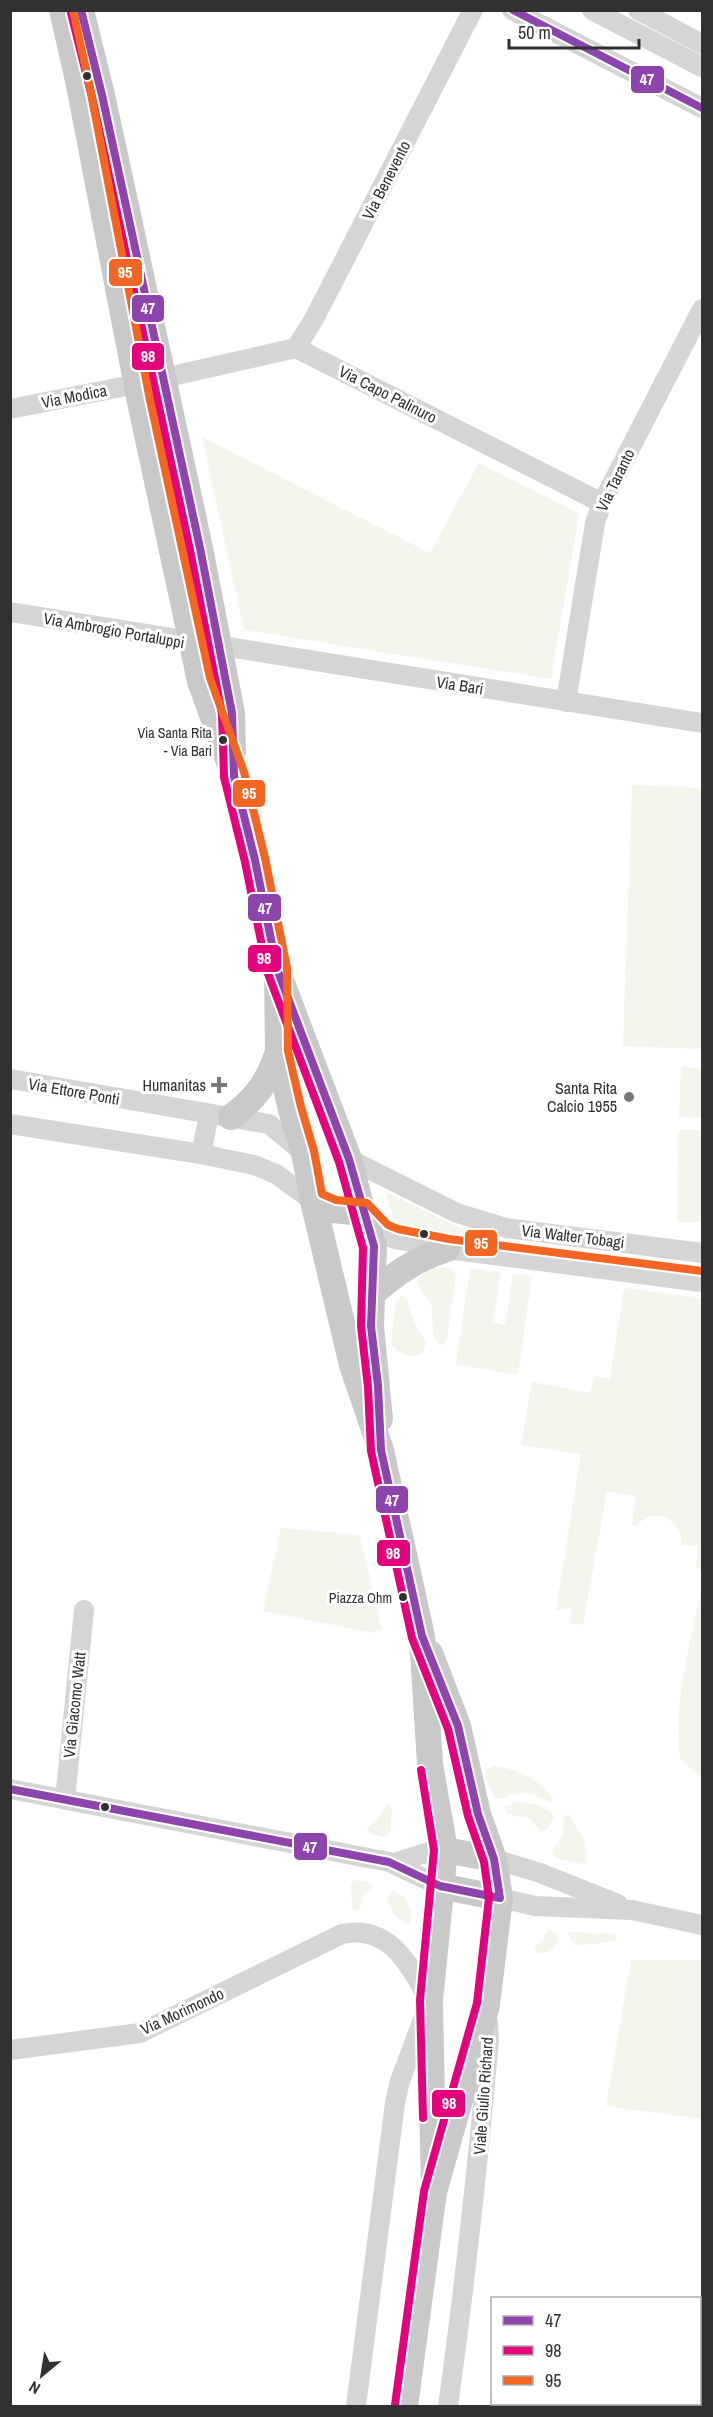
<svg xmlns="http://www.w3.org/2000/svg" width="713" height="2417" font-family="'Archivo Narrow',sans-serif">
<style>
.green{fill:#f2f6ed}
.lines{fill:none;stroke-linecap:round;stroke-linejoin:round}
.minor{stroke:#d5d5d5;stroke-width:20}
.major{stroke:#c9c9c9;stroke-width:26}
.bus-1-casing{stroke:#fff;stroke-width:12}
.bus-2-casing{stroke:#fff;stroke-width:12}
.bus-3-casing{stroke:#fff;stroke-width:12}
.bus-1{stroke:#8e44ad;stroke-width:8}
.bus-2{stroke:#e5007d;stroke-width:8}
.bus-3{stroke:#f26522;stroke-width:8}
.bus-dot{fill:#313131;stroke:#fff;stroke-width:2}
.poi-dot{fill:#797979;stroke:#fff;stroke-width:2}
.labels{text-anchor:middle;stroke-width:6;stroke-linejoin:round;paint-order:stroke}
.bus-label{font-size:14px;fill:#313131;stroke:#fff;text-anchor:end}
.street-label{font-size:16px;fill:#313131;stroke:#fff}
.poi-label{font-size:16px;fill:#313131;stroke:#fff;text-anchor:end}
.line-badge{stroke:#fff;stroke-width:2}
.badge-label{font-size:16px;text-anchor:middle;font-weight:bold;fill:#fff}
</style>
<rect width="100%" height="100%" fill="#fff"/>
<g class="green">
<path d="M202,437L430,553L479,463L579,513L551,679L244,630Z"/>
<path d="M632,785L702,788V1049L623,1046Z"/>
<path d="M681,1067L702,1068V1117H679Z"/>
<path d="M678,1130H702V1222H677Z"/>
<path d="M386,1192L462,1229L504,1240L702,1266V1268L428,1232L395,1224Z"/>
<path d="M441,1268H450L456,1275L448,1332L446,1341L441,1345L436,1342L433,1330L432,1306L417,1283C420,1273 431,1270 441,1268Z"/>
<path d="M470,1268L501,1272L493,1322L505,1325L513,1274L532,1276L518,1375L456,1364Z"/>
<path d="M624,1288L702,1298V1577V1572L696,1567L698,1546L682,1545C681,1528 671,1513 651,1516C646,1517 640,1523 635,1526L632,1525L636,1496L607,1491L583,1625L570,1623L571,1608L556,1610L581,1454L521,1445L532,1382L590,1393L594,1376L610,1379Z"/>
<path d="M402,1296L407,1299L412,1318L426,1343L422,1354C409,1358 398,1355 391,1343L396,1302L397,1298Z"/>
<path d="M281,1528L360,1535L382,1631L375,1630V1633L263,1611Z"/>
<path d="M702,1588V1778L680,1759C673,1707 690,1640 702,1588Z"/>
<path d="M494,1766C518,1769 540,1779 554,1800L549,1802C537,1795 528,1791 515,1794C507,1796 503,1800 495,1798L485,1776L486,1770Z"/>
<path d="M515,1802L538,1805L552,1813L554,1818L545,1831H540L531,1819L507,1814L504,1807Z"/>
<path d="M387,1803L392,1808L390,1834L385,1837L369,1833L367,1828L378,1818Z"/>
<path d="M569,1814L584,1840L587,1861L584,1864L557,1858L553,1853V1849L562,1837L565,1816Z"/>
<path d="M353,1880L368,1882L374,1886L363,1895L359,1911L353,1909L352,1906L351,1885Z"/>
<path d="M394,1890C406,1896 417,1914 408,1925C397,1920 389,1909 387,1897Z"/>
<path d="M549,1929L557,1934L558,1942L550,1951L537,1954L534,1948L544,1938Z"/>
<path d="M570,1932L615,1934L617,1940L594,1944L574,1945L568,1934Z"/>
<path d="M631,1960H702V2119L606,2106Z"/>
<path d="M492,2383V2404H636L635,2406H489Z"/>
</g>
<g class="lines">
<g class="minor">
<path d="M512,10L702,108"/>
<path d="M592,10L702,67"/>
<path d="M638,10L702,44"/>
<path d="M296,348L314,319L473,10"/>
<path d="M10,409L137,384L296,348L602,503"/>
<path d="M10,612L702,723"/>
<path d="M566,702L595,523L602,503L702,309"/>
<path d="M10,1079L269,1124L304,1153"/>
<path d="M10,1124L201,1154L254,1165L276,1174L313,1201"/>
<path d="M201,1154L209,1115"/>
<path d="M349,1159L457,1213L506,1228L702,1253"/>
<path d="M365,1215L382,1234L395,1239L447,1249L702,1282"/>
<path d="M10,1789L389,1862L440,1886"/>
<path d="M65,1800L84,1610"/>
<path d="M494,1859L540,1873L618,1904"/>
<path d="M394,1863L429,1852L445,1850"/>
<path d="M500,1898L535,1906L632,1910L702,1925"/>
<path d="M10,2050L140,2033L342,1934C391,1924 409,1966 430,2001L400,2081L395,2103L356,2406"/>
<path d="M448,2406C465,2284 478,2162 489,2040L488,2022"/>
</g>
<g class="major">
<path d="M62,10L79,85L140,402L200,681L234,776L255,860L277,969L278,1052L291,1110L304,1153L313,1201L352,1365L381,1450L422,1636L430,1764L445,1850L430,2001L434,2192"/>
<path d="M81,10L102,95L200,548L232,713L233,752"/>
<path d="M282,983L349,1159L363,1213L374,1246L371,1326L380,1419"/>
<path d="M231,1117C257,1098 268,1081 278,1052"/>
<path d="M313,1201L333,1210L363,1213"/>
<path d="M373,1293C398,1272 416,1259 447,1249"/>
<path d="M445,1850L494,1859"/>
<path d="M440,1886L500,1898"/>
<path d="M405,2406L434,2192L487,2005L500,1898L494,1859L478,1814L458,1726L430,1653"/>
</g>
<defs>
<g id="bus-1">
<path d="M513,10L702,108"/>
<path d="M10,1789L389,1862L440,1886L500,1898L494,1859L478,1814L458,1726L422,1636L381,1450L378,1386L371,1326L374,1246L349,1159L277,969L255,860L234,776L232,713L200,548L102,95L81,10"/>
</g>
<g id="bus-2">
<path d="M71,13L92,97L190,550L222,714L224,777L245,862L267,971L339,1162L363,1248L361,1326L368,1387L371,1451L412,1638L448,1729L468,1816L484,1862L489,1898L477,2003L424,2191L395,2405"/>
<path d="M421,1770L434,1850L420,2000L423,2118"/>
</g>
<path id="bus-3" d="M73,10L89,83L150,400L210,678L244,772L265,858L287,968L288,1051L301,1107L314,1151L322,1194L336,1200L367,1203L388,1225L398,1229L449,1239L702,1271"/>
</defs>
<use href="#bus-1" class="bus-1-casing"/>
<use href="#bus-2" class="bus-2-casing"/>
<use href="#bus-3" class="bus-3-casing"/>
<use href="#bus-1" class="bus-1"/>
<use href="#bus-2" class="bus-2"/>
<use href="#bus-3" class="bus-3"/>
</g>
<g class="bus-dot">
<circle cx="87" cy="76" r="5"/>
<circle cx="223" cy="740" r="5"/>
<circle cx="424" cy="1234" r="5"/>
<circle cx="403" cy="1597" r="5"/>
<circle cx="105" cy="1807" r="5"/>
</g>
<g class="poi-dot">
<path d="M216 1076h6v6h6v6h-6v6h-6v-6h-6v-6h6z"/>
<circle cx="629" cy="1097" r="6"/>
</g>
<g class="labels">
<g class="bus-label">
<text x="212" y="738">Via Santa Rita<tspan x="212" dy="18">- Via Bari</tspan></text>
<text x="392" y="1603">Piazza Ohm</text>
</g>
<g class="street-label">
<text transform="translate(386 180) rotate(-63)" y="6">Via Benevento</text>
<text transform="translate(388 394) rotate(27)" y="6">Via Capo Palinuro</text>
<text transform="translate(74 396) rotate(-11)" y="6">Via Modica</text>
<text transform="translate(615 480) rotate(-64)" y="6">Via Taranto</text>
<text transform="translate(114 630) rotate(10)" y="6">Via Ambrogio Portaluppi</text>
<text transform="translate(460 685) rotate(9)" y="6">Via Bari</text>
<text transform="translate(74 1091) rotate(10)" y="6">Via Ettore Ponti</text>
<text transform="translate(573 1236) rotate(7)" y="6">Via Walter Tobagi</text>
<text transform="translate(74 1705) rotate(-84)" y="6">Via Giacomo Watt</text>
<text transform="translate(182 2011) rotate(-25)" y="6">Via Morimondo</text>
<text transform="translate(483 2096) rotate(-86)" y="6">Viale Giulio Richard</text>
</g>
<g class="poi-label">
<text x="206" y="1091">Humanitas</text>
<text x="617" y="1094">Santa Rita<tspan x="617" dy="18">Calcio 1955</tspan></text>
</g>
</g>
<g class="line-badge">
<rect x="630" y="65" width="35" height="29" rx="6" fill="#8e44ad"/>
<rect x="108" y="258" width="35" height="29" rx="6" fill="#f26522"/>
<rect x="131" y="294" width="34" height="29" rx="6" fill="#8e44ad"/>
<rect x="131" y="342" width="34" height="29" rx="6" fill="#e5007d"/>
<rect x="232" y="779" width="34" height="29" rx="6" fill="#f26522"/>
<rect x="247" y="893" width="35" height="29" rx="6" fill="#8e44ad"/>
<rect x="247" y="944" width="35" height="29" rx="6" fill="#e5007d"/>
<rect x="464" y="1229" width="34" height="28" rx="6" fill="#f26522"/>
<rect x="375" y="1485" width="34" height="29" rx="6" fill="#8e44ad"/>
<rect x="376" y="1539" width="35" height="28" rx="6" fill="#e5007d"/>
<rect x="293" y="1832" width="35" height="29" rx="6" fill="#8e44ad"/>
<rect x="431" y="2089" width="35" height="29" rx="6" fill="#e5007d"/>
</g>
<g class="badge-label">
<text x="647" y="85">47</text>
<text x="125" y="278">95</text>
<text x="148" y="314">47</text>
<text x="148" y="362">98</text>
<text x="249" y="799">95</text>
<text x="265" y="914">47</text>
<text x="264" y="964">98</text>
<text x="481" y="1249">95</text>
<text x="392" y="1506">47</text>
<text x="393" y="1559">98</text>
<text x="310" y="1853">47</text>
<text x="449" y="2109">98</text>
</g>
<rect width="713" height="2417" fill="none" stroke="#313131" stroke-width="24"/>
<rect x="491" y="2297" width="210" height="108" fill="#ffffff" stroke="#adadad" stroke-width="1.5"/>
<rect x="503" y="2316" width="30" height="9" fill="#8e44ad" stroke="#adadad" stroke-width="1.5"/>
<text x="545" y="2327" font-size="18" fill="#313131">47</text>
<rect x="503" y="2346" width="30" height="9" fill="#e5007d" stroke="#adadad" stroke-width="1.5"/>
<text x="545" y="2357" font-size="18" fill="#313131">98</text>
<rect x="503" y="2376" width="30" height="9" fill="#f26522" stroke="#adadad" stroke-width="1.5"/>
<text x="545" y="2387" font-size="18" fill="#313131">95</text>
<g transform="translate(42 2375) rotate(210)" stroke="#ffffff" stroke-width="4.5" paint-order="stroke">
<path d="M0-4.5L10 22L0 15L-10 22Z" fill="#313131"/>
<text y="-9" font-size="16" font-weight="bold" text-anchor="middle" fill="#313131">N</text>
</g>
<path d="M509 39v9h130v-9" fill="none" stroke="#313131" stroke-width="3"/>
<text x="518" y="39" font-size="18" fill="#313131" stroke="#ffffff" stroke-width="4.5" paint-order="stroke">50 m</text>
</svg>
